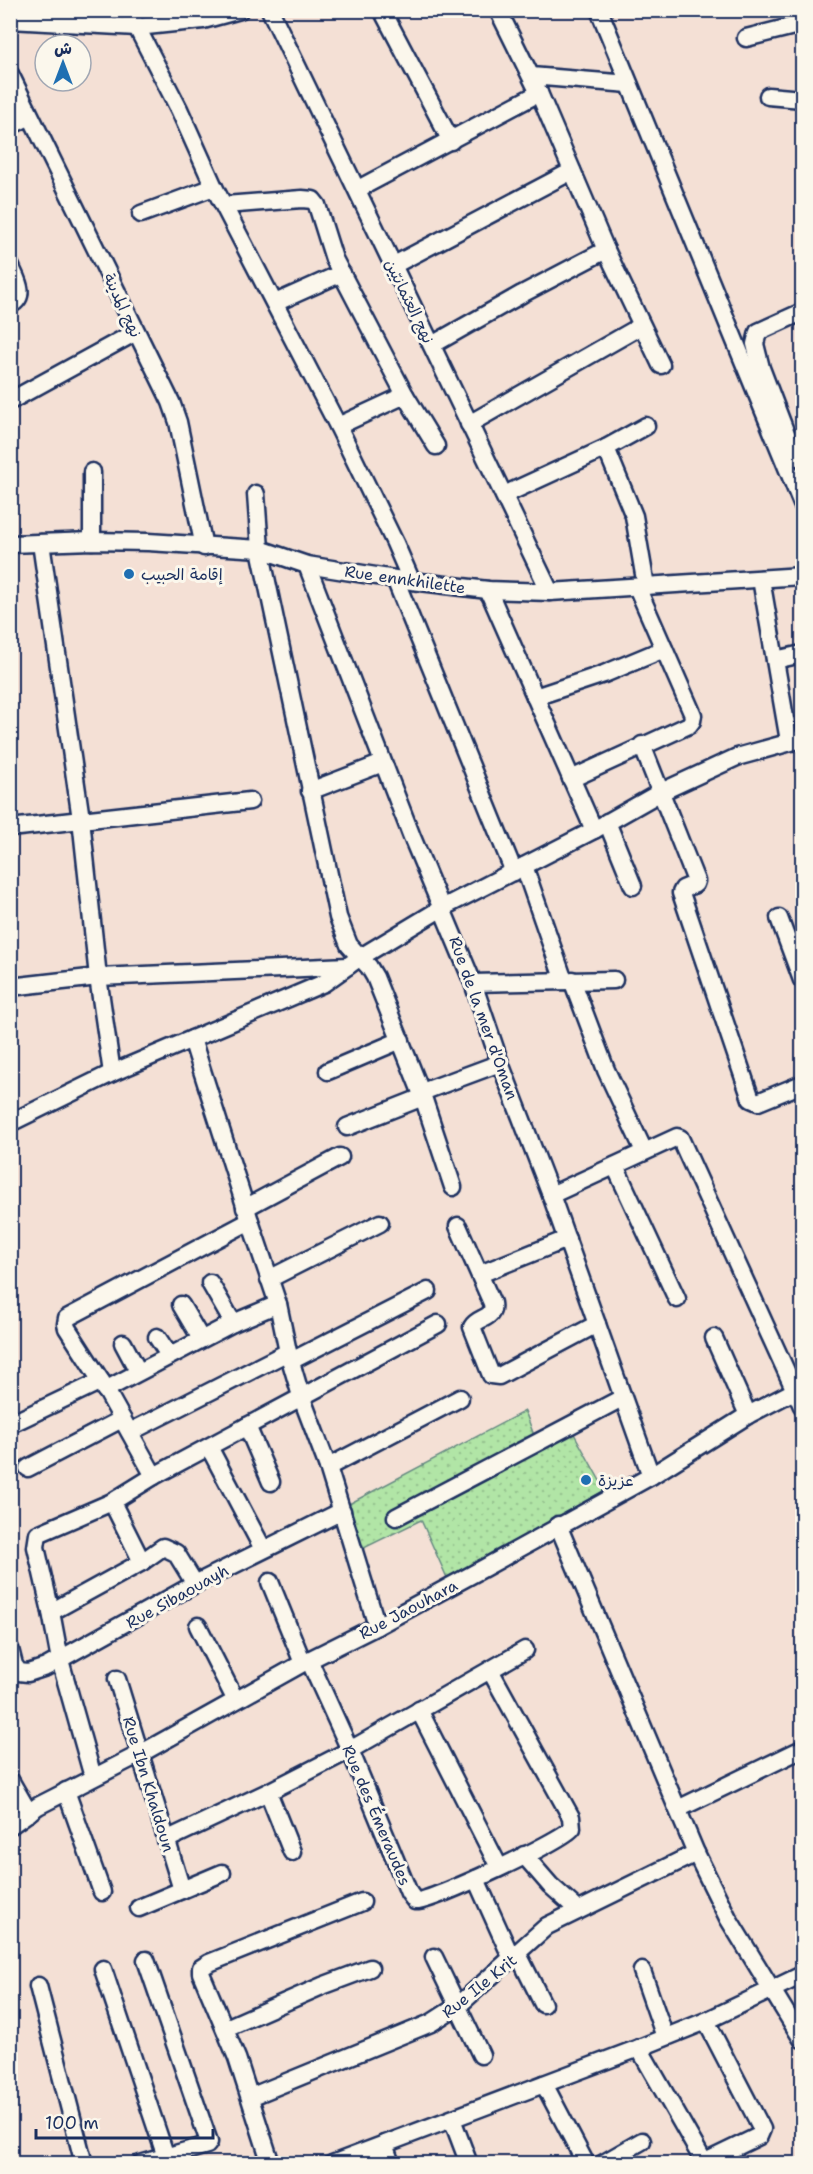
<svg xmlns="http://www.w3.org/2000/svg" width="813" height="2174" font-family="'Shantell Sans','Playpen Sans Arabic',sans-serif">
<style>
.grass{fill:url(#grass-dots);stroke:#668a82;stroke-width:1.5}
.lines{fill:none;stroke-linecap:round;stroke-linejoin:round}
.minor-casing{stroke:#1b2f5e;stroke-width:21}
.minor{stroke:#fbf7ec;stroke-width:16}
.poi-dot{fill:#1f6fb2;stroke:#fbf7ec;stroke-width:2}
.labels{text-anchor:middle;stroke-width:6;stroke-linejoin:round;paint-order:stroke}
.street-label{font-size:16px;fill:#1b2f5e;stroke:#fbf7ec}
.poi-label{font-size:16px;fill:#1b2f5e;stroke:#fbf7ec;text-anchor:start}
</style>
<defs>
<pattern id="grass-dots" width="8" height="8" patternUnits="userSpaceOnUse" patternTransform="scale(1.5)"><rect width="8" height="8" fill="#b1e5a6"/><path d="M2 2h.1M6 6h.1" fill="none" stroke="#98c591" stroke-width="1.8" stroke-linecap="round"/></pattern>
</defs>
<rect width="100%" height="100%" fill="#f4e0d5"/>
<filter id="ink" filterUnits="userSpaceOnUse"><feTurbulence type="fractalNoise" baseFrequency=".0167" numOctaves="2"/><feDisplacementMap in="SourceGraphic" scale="12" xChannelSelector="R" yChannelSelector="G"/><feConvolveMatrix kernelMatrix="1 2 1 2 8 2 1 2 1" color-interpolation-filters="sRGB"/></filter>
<g filter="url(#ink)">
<path class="grass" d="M525,1411L539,1449L573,1432L605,1490L448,1580L421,1520L362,1549L349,1504Z"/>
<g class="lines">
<defs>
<g id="minor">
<path d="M128,10L179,109L214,187L338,426L395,543L411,580"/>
<path d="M270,10C365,204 457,398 550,592"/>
<path d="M382,10L451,141"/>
<path d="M498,10L539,93L606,250L661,365"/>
<path d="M599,10L802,504"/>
<path d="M10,20L137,27L203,20L240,10"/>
<path d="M746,38L802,24"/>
<path d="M10,74L171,402L178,422L204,547"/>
<path d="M531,76L629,84"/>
<path d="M768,96L802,99"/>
<path d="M10,126L30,116"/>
<path d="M358,189L539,93"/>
<path d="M225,205L302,199L313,200L317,205L334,259L405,395L436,446"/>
<path d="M141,214L214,187"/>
<path d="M10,265C16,279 28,296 10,305"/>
<path d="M392,266L572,171"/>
<path d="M275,303L342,273"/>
<path d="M432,345L522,294L606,250"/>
<path d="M10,401L136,332"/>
<path d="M469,424L641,326"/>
<path d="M338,426L405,395"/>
<path d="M606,448L634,516L646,586"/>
<path d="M795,457L761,368L755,344L758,332L802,312"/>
<path d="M256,494L260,549L338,917L349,945L369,967L375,977L423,1097L453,1187"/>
<path d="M504,495L606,448L646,426"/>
<path d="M92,541V472"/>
<path d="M41,543L81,819L98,977L112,1073"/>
<path d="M10,544L92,541L148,542L260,549L307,565L395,579L488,590L550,592L802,576"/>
<path d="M307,565L412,837L473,983L500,1063L551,1195L651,1476"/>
<path d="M395,579L514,872"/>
<path d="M761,579L789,741"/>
<path d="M488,590L594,830"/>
<path d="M775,660L802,654"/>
<path d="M535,697L604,674L664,649"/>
<path d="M642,745L696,881L695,884L683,889L681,893L751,1099L758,1102L802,1084"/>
<path d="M571,779L689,725L692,721L693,715L637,587"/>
<path d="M310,791L383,763"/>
<path d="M607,822L633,886"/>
<path d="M10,828L250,801"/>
<path d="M524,866L564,981"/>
<path d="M779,918L802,980"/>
<path d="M572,980L606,1070L644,1151"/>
<path d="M473,983L614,980"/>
<path d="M10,987L98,977L348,966"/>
<path d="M192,1039L250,1221L278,1304L288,1352L301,1396L328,1467L377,1626"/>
<path d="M328,1071L401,1040"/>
<path d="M422,1092L500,1063"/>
<path d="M10,1123L112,1073L324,983L359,958L442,908L594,830L661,792L737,757L802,739"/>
<path d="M347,1127L423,1097"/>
<path d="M615,1166L677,1299"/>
<path d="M551,1195L677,1137L680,1138L802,1406"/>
<path d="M245,1208L340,1157"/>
<path d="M458,1226L492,1303C495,1320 478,1316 472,1327L491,1375L499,1376L597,1324"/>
<path d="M480,1274L567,1239"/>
<path d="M269,1279L380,1223"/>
<path d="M210,1283L233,1323"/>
<path d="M181,1305L201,1339"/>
<path d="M157,1337L169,1355"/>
<path d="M714,1338L748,1415"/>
<path d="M123,1343L138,1371"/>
<path d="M291,1361L428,1291"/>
<path d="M105,1390L233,1323L278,1304"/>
<path d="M15,1422L101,1381"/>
<path d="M247,1426L271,1482"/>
<path d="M130,1432L288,1352"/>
<path d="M209,1447L263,1549"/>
<path d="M328,1467L460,1398"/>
<path d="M28,1468L122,1419"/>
<path d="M154,1476L101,1381L67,1328L66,1324L67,1318L250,1221"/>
<path d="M112,1502L142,1562"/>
<path d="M396,1517L622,1398"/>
<path d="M558,1525L696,1853L728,1918L802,2039"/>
<path d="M270,1582L303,1663"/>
<path d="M51,1612L142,1562L163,1547L176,1553L195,1584"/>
<path d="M198,1626L235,1699"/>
<path d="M10,1649L14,1665L19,1672L28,1673L46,1667L195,1584L342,1511"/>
<path d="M309,1660L350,1750L409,1893L415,1901H418C439,1898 560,1842 572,1828L571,1817L490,1670"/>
<path d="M117,1679L182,1890"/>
<path d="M419,1710L499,1867"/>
<path d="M93,1777L60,1660L51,1612L36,1547L38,1534L112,1502L154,1476L438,1324"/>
<path d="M10,1780L29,1813"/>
<path d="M66,1791L102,1892"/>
<path d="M268,1792L292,1852"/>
<path d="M678,1809L802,1749"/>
<path d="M10,1826L38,1806L140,1754L303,1663L377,1626L484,1568L651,1476L748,1415L802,1387"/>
<path d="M166,1840L268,1792L350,1750L525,1650"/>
<path d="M524,1855L550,1885L578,1910"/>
<path d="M476,1879L512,1959"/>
<path d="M139,1908L222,1873"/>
<path d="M518,1954L543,2004"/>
<path d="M434,1957L481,2055"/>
<path d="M103,1969L166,2157"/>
<path d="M642,1971L665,2037"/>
<path d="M38,1986L84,2164"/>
<path d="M226,2028L322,1986L370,1968"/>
<path d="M639,2048L704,2162"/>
<path d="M544,2084L586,2164"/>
<path d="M250,2097L431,2023L459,2005L547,1926L696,1853"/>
<path d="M452,2119L469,2164"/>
<path d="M384,2144L391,2164"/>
<path d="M140,2164L207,2145L209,2142L146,1960"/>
<path d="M271,2164L237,2058L201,1973V1968L209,1963L362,1902"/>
<path d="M332,2164L639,2048L706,2021L802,1975"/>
<path d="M602,2164L642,2141"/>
<path d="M701,2164L759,2136L762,2129L706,2021"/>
</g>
</defs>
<use href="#minor" class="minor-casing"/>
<use href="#minor" class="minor"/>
</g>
</g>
<g class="poi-dot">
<circle cx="129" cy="574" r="6"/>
<circle cx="586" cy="1480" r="6"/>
</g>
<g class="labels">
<g class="street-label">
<text transform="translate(410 301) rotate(64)" y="6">نهج العثمانيّين</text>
<text transform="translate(123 305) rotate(65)" y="6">نهج المدينة</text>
<text transform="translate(405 579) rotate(8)" y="6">Rue ennkhilette</text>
<text transform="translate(484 1018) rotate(70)" y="6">Rue de la mer d'Oman</text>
<text transform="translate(177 1596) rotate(-29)" y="6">Rue Sibaouayh</text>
<text transform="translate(408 1609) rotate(-28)" y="6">Rue Jaouhara</text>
<text transform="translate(149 1784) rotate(73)" y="6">Rue Ibn Khaldoun</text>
<text transform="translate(377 1815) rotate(67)" y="6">Rue des Émeraudes</text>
<text transform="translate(479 1986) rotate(-39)" y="6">Rue Ile Krit</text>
</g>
<g class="poi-label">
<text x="141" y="580">إقامة الحبيب</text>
<text x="598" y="1486">عزيزة</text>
</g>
</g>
<rect width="813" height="2174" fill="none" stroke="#fbf7ec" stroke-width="36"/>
<rect x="18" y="18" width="777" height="2138" fill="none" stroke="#1b2f5e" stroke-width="2" filter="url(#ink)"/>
<g transform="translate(63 63)"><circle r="28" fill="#fbf7ec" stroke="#a1a7b3" stroke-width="1.5"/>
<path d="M0-4.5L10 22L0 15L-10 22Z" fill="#1f6fb2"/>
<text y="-9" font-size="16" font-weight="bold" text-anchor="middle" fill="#1b2f5e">ش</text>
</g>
<path d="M36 2129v9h177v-9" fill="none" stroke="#1b2f5e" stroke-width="3"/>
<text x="45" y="2129" font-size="18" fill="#1b2f5e" stroke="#fbf7ec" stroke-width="4.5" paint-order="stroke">100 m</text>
</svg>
